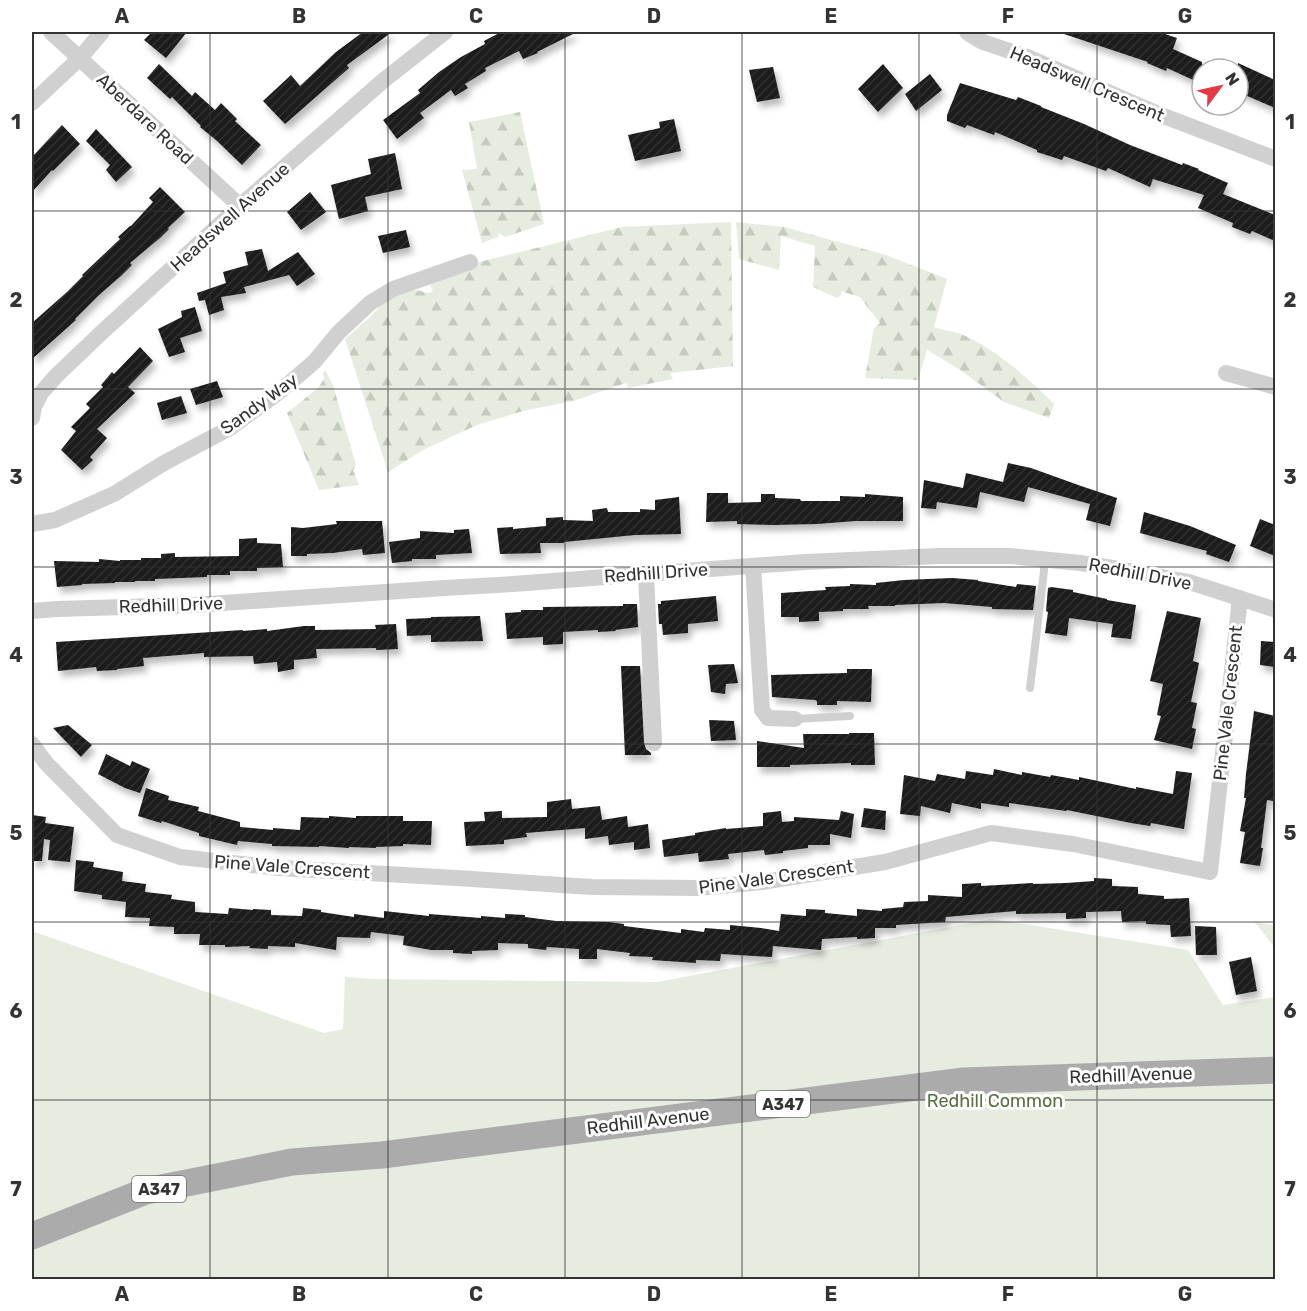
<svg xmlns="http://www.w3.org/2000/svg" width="1307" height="1311" font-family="Rubik,sans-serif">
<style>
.forest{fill:url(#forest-firs)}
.park{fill:#e6ecdf}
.building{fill:url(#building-hatch);filter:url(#shadow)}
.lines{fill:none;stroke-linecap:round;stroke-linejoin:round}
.service{stroke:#d0d0d0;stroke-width:8}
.minor{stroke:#d0d0d0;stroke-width:16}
.primary{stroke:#ababab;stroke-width:27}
.grid{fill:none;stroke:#333;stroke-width:1.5;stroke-opacity:0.55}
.labels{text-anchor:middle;stroke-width:6;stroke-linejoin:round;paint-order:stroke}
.shield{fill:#fff;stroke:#707070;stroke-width:1.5}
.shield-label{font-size:16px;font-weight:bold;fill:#333}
.street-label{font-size:18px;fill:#333;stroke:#fff}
.park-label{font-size:18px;fill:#56703f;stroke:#fff}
.neatline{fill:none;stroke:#333;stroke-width:2}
.grid-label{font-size:20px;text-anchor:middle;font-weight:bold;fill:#333}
</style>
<defs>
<pattern id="forest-firs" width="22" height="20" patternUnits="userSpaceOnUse" patternTransform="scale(1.5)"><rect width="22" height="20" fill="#e6ecdf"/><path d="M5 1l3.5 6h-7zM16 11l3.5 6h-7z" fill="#c6cbc0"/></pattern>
<pattern id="building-hatch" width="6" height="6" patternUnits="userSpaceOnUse" patternTransform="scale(1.5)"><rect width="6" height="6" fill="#1a1a1a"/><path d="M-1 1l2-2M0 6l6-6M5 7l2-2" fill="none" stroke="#333"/></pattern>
<filter id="shadow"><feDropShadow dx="3.5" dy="6" stdDeviation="3" flood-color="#0004"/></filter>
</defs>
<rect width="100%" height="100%" fill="#fff"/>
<g class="forest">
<path d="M520,112L544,224L505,237L499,233L498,237L482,243L462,170L477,169L469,122Z"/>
<path d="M731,222L733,366L670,373L673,379L628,388L626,383L573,401L523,411L477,425L423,450L388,472L345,339L370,317L382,304L395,295L415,290L429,293L433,291L426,275L622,227Z"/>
<path d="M736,222L784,227L886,255L947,279L934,327C942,330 952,331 961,334C996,349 1027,377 1054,404L1049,418L1004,402L959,369L927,350L918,380L865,378L874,328L880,323L860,297L841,291V295L837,298L813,287L815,246L781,236L779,270L739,259Z"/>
<path d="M325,370L333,385L356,465L353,470L359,485L319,490L287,413L318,388L324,379L323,373Z"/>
</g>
<g class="park">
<path d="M992,919L1188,950L1223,1005L1275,997V1279L32,1280V931L324,1033L343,1029L345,977L373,979L658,982Z"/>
<path d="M1254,921L1275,926V948Z"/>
</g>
<g class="building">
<path d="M152,32H187L166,58L144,40Z"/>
<path d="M363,32H392L347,65L349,68L285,124L263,101L291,75L300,86L336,52Z"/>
<path d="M501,32H577L537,52L538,53L523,59L519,51L485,68L486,71L465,84L468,88L455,96L451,90L420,113L424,118L397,139L383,120L420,93L418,90L439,72L461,57L485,44L484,41Z"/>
<path d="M1064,32H1159L1177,38L1173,49L1202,62V84L1167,68L1166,71L1147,63L1148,62L1064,34Z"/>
<path d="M1238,63L1275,80V108L1238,92Z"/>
<path d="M159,64L192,96L195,92L215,110L221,103L237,119L235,121L261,145L242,165L216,140L200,127L201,126L172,97L170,99L147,78Z"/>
<path d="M883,64L903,88L878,112L858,89Z"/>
<path d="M773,67L780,98L757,102L749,70Z"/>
<path d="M930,74L942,90L916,111L905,94Z"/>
<path d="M960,83L1016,100L1018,97L1041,106V107L1084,124L1130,145L1182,165L1183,163L1199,169L1198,170L1228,183L1223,194L1275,215V241L1252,231L1250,234L1232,227L1233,223L1198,208L1204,195L1153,179L1150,187L1108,168L1106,171L1064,156L1062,160L1037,152V150L995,132L994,135L967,125L965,128L947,121V115Z"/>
<path d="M674,119L681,151L635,161L628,135L660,128L659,122Z"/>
<path d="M62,125L80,144L53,171L52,170L32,192V157Z"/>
<path d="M96,129L132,167L116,182L106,170L110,165L86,141Z"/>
<path d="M395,153L402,189L365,197L368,211L339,219L331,185L371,174L368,159Z"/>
<path d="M160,187L185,212L168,228L169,229L160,238L130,263L132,265L121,276L99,295L75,319L76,320L32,359V323L67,292L83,276L82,275L120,239L118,237L130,226H131L153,202L149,198Z"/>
<path d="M310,192L326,212L301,230L287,212Z"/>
<path d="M406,230L410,247L383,253L378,236Z"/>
<path d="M262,249L268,271L298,252L315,274L297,286L289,275L244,287L246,293L221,297L224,310L209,315L205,300L199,301L197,293L226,283L223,272L248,265L245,252Z"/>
<path d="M195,307L202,331L180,338L185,352L169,357L158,329L182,317L181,311Z"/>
<path d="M140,347L153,361L128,387L135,393L97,429L107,438L90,457L93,460L82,470L61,450L76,431L71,427L90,408L86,404L103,387L101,385L112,372L114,374Z"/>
<path d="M217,381L223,397L196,405L190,389Z"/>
<path d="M181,396L187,413L162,420L157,403Z"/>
<path d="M1008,463L1031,468L1081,486L1117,498L1110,526L1086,520L1090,504L1028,487L1024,502L980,492L977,508L937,502L936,509L921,508L924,480L963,488L966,473L1003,482Z"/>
<path d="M707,493H728V503L761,502V494H775V498L800,499L801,501H840V496L865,497V494L903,497V521H856L817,524L773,525L737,524V521L706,522Z"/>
<path d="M679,497L681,534L635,535L564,542V543H540L541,553L500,554L497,528L513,527V529L546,526V518L563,517V520L593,521L592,510L607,508L608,512H640V509L655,510V500Z"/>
<path d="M1144,512L1190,526L1236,545L1229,562L1206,554L1207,551L1140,533Z"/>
<path d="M1260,519L1275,525V556L1250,546Z"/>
<path d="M336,521H382L385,553L363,555L362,549L333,553L307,554V556H291V527L303,528L337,524Z"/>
<path d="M469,529L472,553L436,555V559H412V561L392,563L389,542L420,538V531L454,533V530Z"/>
<path d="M257,538V543L281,544L283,567L257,568V571H230V575H207V577L155,579V581H135V582H115V583L82,584V585L57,587L54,561L99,562V559L120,561V560H141V558H161V554L175,553V557L239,556V539Z"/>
<path d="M952,578L978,580V581L1016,587L1017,584L1036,586L1033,610L992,609V607L944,603L919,604L895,605V606H868L869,609H843V611L819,612V621L799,622V617H781V593L826,590L825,587L850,586V584L876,585V583L904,580Z"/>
<path d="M1051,587L1073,590V592L1107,599V600L1136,605L1131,639L1111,637L1113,624L1069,618L1067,636L1045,633L1048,612L1046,611L1048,588Z"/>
<path d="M716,596L718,621L688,624V633L663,635L662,624H659L658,604H661V601Z"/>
<path d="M623,604H637L638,627L615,630L616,631L598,632V630L563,632V644L543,645V637L507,639L505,613L521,612V610H543V607L623,606Z"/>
<path d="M1167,611L1201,618L1193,661L1199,663L1191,702L1197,703L1192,728L1196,729L1192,749L1154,740L1161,716L1157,715L1163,684L1150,681Z"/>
<path d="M480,616L483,641L431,642V635L407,636L406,619L431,618V617Z"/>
<path d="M396,624L398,649L376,650V648L316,649L317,658L294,660V669L278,672L277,662L254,664L253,656L204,657V653L143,658L144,666L117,669V670L97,671L96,667L58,671L56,642L243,630V631L267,629V631L304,626H315V630L376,629L375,625Z"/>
<path d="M1261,641L1275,642V667L1260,665Z"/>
<path d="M734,664L738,683L726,684L725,694L711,692L708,665Z"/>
<path d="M621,666H640L644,743L646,749L651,753V755H625Z"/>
<path d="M847,669H872L871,702L837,701V705H817V701L815,700L772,697L771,675L847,673Z"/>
<path d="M1254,711L1275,716L1273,743L1275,744V770L1273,801L1267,800L1261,848H1263L1260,866L1240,863L1245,832L1240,831L1246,798H1244L1246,774Z"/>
<path d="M709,720L734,721L736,740L711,741Z"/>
<path d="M68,725L92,745L81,757L53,728Z"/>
<path d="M849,733H874L875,765H851V763L790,765V767H757V741L804,748L803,734H849Z"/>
<path d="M106,754L130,766L132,761L150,769L140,793L125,788L98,774Z"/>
<path d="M994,769L1022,775V772L1050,777L1051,775L1079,780V777L1136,789V787L1173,794L1176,771L1192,773L1184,829L1151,823L1150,826L1131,823L1067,810L1066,811L1009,803V807L981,803V809L952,803L950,813L921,806L920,816L900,814L904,775L935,781L937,774L965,779L966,771L993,775Z"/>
<path d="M146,788L169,796L168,800L199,807L198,811L240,822V827L273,830V828L300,830L301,817L329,818V816L356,818V816H403V821H432L431,845L403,844V846L376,847V848L349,847V848L319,846V847L272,846V844L238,841L237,845L199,836V833L162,821L161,823L138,816Z"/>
<path d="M571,799L572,809L600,806L602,820L627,816L628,827L648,824L650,848L634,850V842L609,845L608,836L585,839V828L526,833L527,837L504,840V844L466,846L464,822L485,821L484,812L502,811V818L547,817V802Z"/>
<path d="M864,808L886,811L885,830L861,827Z"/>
<path d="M781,811L782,822L794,821V817L839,820L841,811L854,814L851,838L830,834V845H808V848L783,851V853L765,855L764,850L728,854L729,859L699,862L698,853L664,857L662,840L695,835V833L726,828V829L763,826V813Z"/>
<path d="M32,815L46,817L45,823L74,827L70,862L48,860L50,840L44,839L42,861H32Z"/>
<path d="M76,860L94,862L93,867L123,872L122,881L146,884L145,892L172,895L171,899L195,902V912L228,914L229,908L253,910V909L271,910V915L302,916L303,908L321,910V912L354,917V914L384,918V911L429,916V914L481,918V916L505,918V914L525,915V917L556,921L609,922L624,924V926L681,933V929L704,932L705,928L730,930V925L761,928L779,931L781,914L806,916V909L825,910V913L857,916V909L882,911V909L903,907L904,902L928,901V895L962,897V884L981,883V886L1033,883V884L1066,883L1094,881V878L1112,879V886L1138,887V894L1164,896V899L1189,898L1191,936L1171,937L1170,925L1146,924V921L1122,922L1121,911L1086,912V918L1066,919V913L1016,914V911L946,917L945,922L896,925V928H875V938L857,939V937L822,939L821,950L773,946L772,957L721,954L720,961L696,960V963L652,960L653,957L629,956L630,953L597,949V959H579V949L547,947L546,950L528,948V944L498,943V950L472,951V954L453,953V950H431L403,945L404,936L371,932L370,938L337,937L336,950L295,943V947L268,946V949L249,948L250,946L225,947V945H199L200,934H174V927L149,926L150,918L125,917L126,902L102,899V895L74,891Z"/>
<path d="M1195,926L1216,927L1217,955H1196Z"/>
<path d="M1251,957L1257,991L1236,995L1229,962Z"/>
</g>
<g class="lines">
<g class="service">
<path d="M1030,688L1044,571V559"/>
<path d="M795,719L850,716"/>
</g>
<g class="minor">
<path d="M51,32L240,206"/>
<path d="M967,32L971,35L983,42L1030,58L1156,113L1276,159"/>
<path d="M32,103L80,58L102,32"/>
<path d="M1226,373L1276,387"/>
<path d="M32,418L34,407L41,393L56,376L100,334L240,206L384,80L445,32"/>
<path d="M32,524L55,520L114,494L164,463L230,428L279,392L314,362L339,332L370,303L393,289L470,262"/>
<path d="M753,566L762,710L768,718L795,719"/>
<path d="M646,574L654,743"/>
<path d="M32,611L57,609L193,605L445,588L513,584L805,562L940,556H1010L1080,563L1119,569L1189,582L1276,610"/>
<path d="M32,744L46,763L117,835L180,857L279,868L457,878L592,887L698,888L762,882L885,862L991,833L1073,844L1210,872L1240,598"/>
</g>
<path class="primary" d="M32,1236L146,1191L292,1162L382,1155L964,1081L1276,1070"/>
</g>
<path class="grid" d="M210,32V1280M388,32V1280M565,32V1280M742,32V1280M919,32V1280M1097,32V1280M32,211H1276M32,389H1276M32,567H1276M32,744H1276M32,922H1276M32,1100H1276"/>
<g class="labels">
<g class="shield">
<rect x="756" y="1091" width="54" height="26" rx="4.5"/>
<rect x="132" y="1176" width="54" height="26" rx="4.5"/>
</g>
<g class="shield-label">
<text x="783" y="1110">A347</text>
<text x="159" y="1195">A347</text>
</g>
<g class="street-label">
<text transform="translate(1087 84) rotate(23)" y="6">Headswell Crescent</text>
<text transform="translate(145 119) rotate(43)" y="6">Aberdare Road</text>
<text transform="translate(230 217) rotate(-42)" y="6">Headswell Avenue</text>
<text transform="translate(259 404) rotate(-36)" y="6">Sandy Way</text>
<text transform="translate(656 573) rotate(-4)" y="6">Redhill Drive</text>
<text transform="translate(1140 574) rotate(11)" y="6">Redhill Drive</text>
<text transform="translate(171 605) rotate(-2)" y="6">Redhill Drive</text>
<text transform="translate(1228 703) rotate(-84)" y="6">Pine Vale Crescent</text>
<text transform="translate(292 867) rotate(4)" y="6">Pine Vale Crescent</text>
<text transform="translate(776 877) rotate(-8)" y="6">Pine Vale Crescent</text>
<text transform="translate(1131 1075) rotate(-2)" y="6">Redhill Avenue</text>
<text transform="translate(648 1121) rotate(-7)" y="6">Redhill Avenue</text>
</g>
<g class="park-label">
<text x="995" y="1107">Redhill Common</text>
</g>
</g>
<rect width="1307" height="1311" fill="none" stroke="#ffffff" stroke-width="66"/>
<g transform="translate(1220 87) rotate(57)"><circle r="28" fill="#ffffff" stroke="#adadad" stroke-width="1.5"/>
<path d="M0-4.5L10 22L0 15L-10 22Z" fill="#e63946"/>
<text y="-9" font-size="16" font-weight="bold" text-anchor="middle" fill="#333333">N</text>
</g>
<rect x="33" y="33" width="1241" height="1245" class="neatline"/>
<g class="grid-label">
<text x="122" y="23">A</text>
<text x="299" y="23">B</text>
<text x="476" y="23">C</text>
<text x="654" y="23">D</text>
<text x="831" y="23">E</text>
<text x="1008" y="23">F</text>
<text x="1185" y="23">G</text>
<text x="16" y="129">1</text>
<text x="1290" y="129">1</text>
<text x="16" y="307">2</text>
<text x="1290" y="307">2</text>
<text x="16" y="484">3</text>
<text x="1290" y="484">3</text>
<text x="16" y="662">4</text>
<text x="1290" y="662">4</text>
<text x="16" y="840">5</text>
<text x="1290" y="840">5</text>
<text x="16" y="1018">6</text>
<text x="1290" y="1018">6</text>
<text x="16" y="1196">7</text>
<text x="1290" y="1196">7</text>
<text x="122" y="1301">A</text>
<text x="299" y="1301">B</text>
<text x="476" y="1301">C</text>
<text x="654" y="1301">D</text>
<text x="831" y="1301">E</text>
<text x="1008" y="1301">F</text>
<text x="1185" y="1301">G</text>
</g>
</svg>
